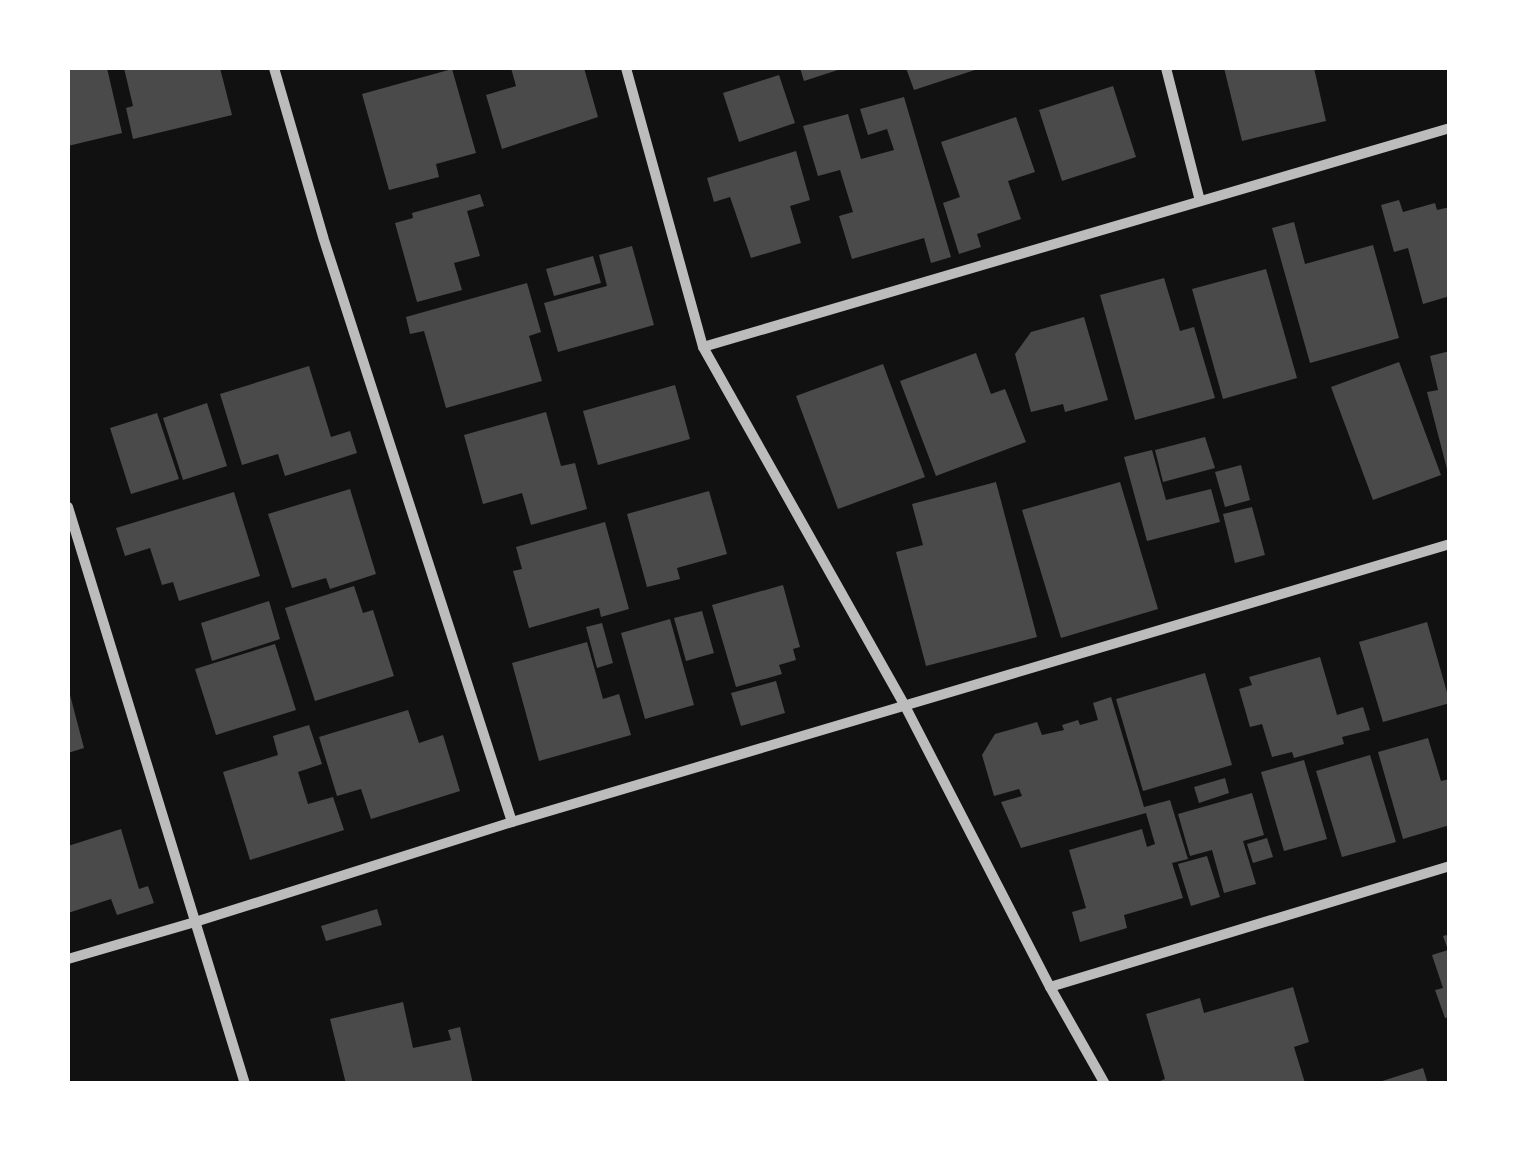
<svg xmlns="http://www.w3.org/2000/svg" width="1517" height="1151" font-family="Cabin,sans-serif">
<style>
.building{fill:#4a4a4a}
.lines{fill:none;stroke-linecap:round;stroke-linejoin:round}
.minor{stroke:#bcbcbc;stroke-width:10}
</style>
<rect width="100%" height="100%" fill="#111"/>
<g class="building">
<path d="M68,68H107L122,133L68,146Z"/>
<path d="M124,68H220L232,115L133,139L126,108L133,106Z"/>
<path d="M511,68H584L598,117L502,149L486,95L516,86Z"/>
<path d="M800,68H844L804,81Z"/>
<path d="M906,68H981L914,90Z"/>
<path d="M1224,68H1314L1326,121L1242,141Z"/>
<path d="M452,69L476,153L436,164L439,177L389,190L362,94Z"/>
<path d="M779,75L795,123L739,142L723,93Z"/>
<path d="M1113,86L1136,157L1062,181L1039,110Z"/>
<path d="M904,97L951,257L931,263L924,238L852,259L839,216L853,212L840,170L818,176L803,126L848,114L861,159L894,150L887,129L868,135L860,109Z"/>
<path d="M1016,117L1035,172L1008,181L1021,219L977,234L981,247L959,254L943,203L960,197L941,142Z"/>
<path d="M796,151L810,200L790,206L801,243L751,258L730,197L714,202L707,178Z"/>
<path d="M480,194L484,206L467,211L480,256L454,263L462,290L417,302L395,223L413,218L412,213Z"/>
<path d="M1399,200L1403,212L1435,203L1437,210L1450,207V296L1423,304L1408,248L1394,252L1381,205Z"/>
<path d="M1294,222L1305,264L1373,245L1399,338L1310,363L1272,228Z"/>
<path d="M632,246L654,325L558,352L544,303L607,286L599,255Z"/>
<path d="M593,256L601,283L554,296L546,269Z"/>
<path d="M1266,269L1297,378L1223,399L1192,289Z"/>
<path d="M1164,278L1180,331L1194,327L1215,398L1135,420L1100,295Z"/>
<path d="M527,283L541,332L529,336L542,381L446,408L424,331L410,334L406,317Z"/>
<path d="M1084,317L1108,400L1065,412L1063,404L1031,412L1015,354L1031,332Z"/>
<path d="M1450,351V473H1448L1427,392L1438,390L1430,356Z"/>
<path d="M976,353L991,394L1005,389L1026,442L936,476L900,381Z"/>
<path d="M1399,362L1441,475L1373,500L1331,387Z"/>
<path d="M883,364L925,477L838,509L796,396Z"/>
<path d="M309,366L331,437L350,431L357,453L285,476L278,454L242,465L220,394Z"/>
<path d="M675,385L690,439L598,465L583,411Z"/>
<path d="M207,403L227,466L183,480L163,418Z"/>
<path d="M546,412L561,466L575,463L587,509L531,525L522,493L483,504L464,435Z"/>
<path d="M157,413L179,479L131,494L110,428Z"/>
<path d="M1205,437L1215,468L1163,482L1155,450Z"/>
<path d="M1152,450L1166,500L1211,489L1220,522L1147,541L1124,457Z"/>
<path d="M1241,465L1250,500L1225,507L1215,472Z"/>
<path d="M996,482L1037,637L926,666L896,552L923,545L912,504Z"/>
<path d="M1120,482L1158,609L1061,638L1022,510Z"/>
<path d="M350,489L376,574L330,589L326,578L292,588L268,514Z"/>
<path d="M709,491L727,554L677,568L680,579L647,587L627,514Z"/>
<path d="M234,492L260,576L179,601L173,582L162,585L150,548L125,556L116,528Z"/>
<path d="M1252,507L1265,555L1235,563L1223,514Z"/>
<path d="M605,522L629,609L601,617L599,608L529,628L513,571L522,569L516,547Z"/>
<path d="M783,585L800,647L793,649L796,660L779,665L782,674L736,687L712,605Z"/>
<path d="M354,586L363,613L373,610L394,676L315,701L285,608Z"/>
<path d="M269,601L280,639L212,661L201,623Z"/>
<path d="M702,611L714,653L686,661L674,618Z"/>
<path d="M670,619L694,705L645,719L621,633Z"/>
<path d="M1427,622L1450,703L1383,722L1359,642Z"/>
<path d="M602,623L613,663L597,668L586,627Z"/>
<path d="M587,642L603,699L619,694L631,735L539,761L512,663Z"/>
<path d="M275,644L296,710L216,735L195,669Z"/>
<path d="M1320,657L1337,715L1363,707L1370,730L1342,737L1344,744L1294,758L1292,752L1272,757L1262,724L1250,727L1239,689L1252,685L1249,677Z"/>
<path d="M1205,673L1232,765L1143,791L1116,699Z"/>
<path d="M776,681L785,713L741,726L731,693Z"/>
<path d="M69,691L84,748L68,753V692Z"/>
<path d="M1111,697L1144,807L1170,800L1188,859L1172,863L1183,898L1124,915L1127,928L1080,942L1072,912L1086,908L1069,850L1142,829L1147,847L1155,844L1146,813L1021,848L1001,802L1022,796L1019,789L994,796L982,755L995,734L1037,722L1042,735L1064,730L1062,725L1078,720L1080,725L1098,720L1093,703Z"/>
<path d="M408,710L419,743L443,735L460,791L371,819L361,789L337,796L319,737Z"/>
<path d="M309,725L322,764L298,772L308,804L333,797L344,830L250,860L223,772L278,755L273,736Z"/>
<path d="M1428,738L1441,781L1450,779V825L1403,839L1378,752Z"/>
<path d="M1370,755L1396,842L1342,857L1316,771Z"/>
<path d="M1304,760L1327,839L1284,851L1261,772Z"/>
<path d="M1225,778L1229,793L1199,803L1194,787Z"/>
<path d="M1252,793L1264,835L1243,841L1256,884L1224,893L1212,850L1190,856L1178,814Z"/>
<path d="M121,829L139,889L148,886L154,903L117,915L111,899L68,913V846Z"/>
<path d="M1267,838L1273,857L1253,863L1247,844Z"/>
<path d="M1207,856L1220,897L1191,906L1178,864Z"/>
<path d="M377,909L382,925L326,941L321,926Z"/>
<path d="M1450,934V1017L1445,1018L1435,990L1443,988L1432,955L1448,950L1443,936Z"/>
<path d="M1293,987L1309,1042L1294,1047L1305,1083L1152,1084L1165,1079L1146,1014L1200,998L1204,1013Z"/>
<path d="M403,1002L413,1048L451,1040L448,1030L460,1027L473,1084H346L330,1019Z"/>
<path d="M1423,1068L1428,1084H1376V1083Z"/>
</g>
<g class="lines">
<g class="minor">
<path d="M274,68L324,240L512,822"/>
<path d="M626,68L703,347L905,706L1050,987L1105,1084"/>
<path d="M1166,68L1200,201"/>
<path d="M703,347L1450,128"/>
<path d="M68,507L245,1084"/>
<path d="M68,959L195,922L512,822L1450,544"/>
<path d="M1050,987L1450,866"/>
</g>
</g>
<rect width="1517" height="1151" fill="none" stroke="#ffffff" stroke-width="140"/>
</svg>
